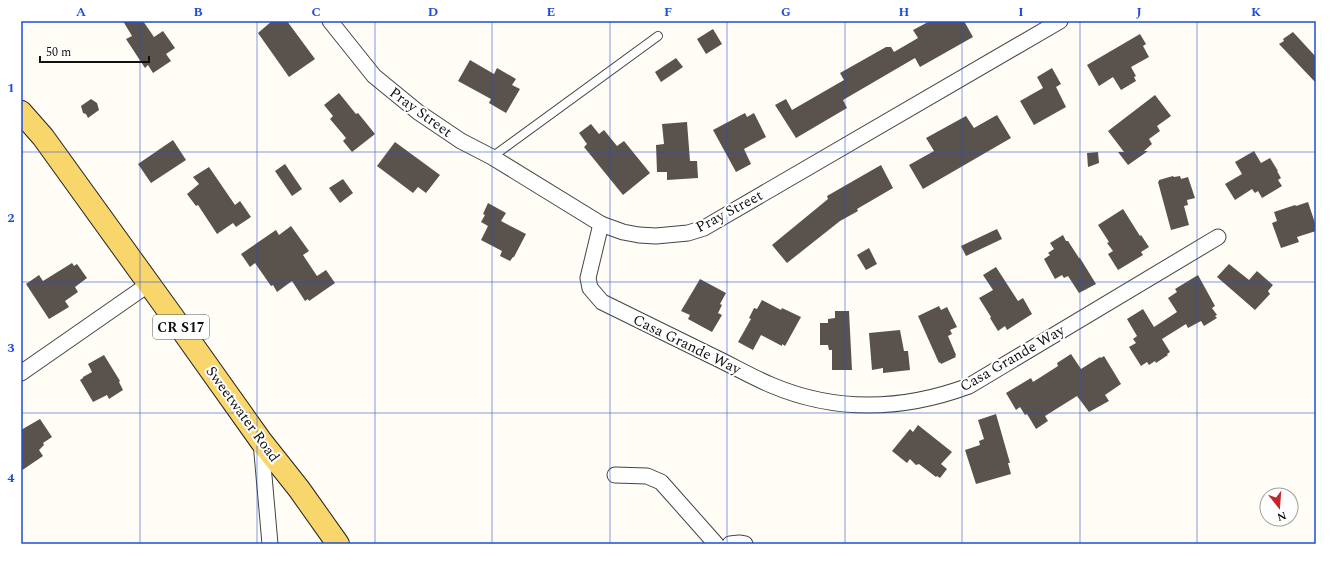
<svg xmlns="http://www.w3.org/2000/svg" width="1337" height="565" font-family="Spectral,serif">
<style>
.building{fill:#5a524d}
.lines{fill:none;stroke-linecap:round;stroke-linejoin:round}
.service-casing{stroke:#444;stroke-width:10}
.minor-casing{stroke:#444;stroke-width:17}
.primary-casing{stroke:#222;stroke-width:24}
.service{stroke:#fff;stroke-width:8}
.minor{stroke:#fff;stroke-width:15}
.primary{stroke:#f9d66b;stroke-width:22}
.grid{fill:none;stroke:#1d4ed8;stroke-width:1;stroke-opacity:0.55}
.labels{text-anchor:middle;stroke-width:4;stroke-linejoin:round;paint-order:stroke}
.shield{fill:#fff;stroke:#585858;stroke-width:1}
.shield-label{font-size:14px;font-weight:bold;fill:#111}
.street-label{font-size:15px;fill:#111;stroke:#fff}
.neatline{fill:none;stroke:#1d4ed8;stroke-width:1.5}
.grid-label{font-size:13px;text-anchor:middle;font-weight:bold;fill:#1d4ed8}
</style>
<rect width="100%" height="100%" fill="#fffdf5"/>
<g class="building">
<path d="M123,21H143L154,37L163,31L175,48L166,54L171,61L153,73L148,65L145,68L126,39L132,36Z"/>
<path d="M272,21H287L315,59L289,77L258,33Z"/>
<path d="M930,21H964L973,37L920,67L915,58L843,100L847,108L796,138L775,105L786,99L792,110L844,80L840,73L886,47H891L894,52L918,38L913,30Z"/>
<path d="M713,29L722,44L706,54L697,39Z"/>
<path d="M1293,32L1316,57V83L1279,44L1284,41L1283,39Z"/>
<path d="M1140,34L1146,44L1143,46L1149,57L1131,67L1136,76L1134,77L1136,81L1121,90L1113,77L1099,86L1087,65Z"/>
<path d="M676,58L683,67L661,82L655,72Z"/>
<path d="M470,60L494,74L497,68L516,79L512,85L520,89L506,113L489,103L491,99L458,81Z"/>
<path d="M1052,68L1061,84L1056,87L1066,107L1034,125L1020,101L1043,88L1037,77Z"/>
<path d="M339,93L356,114L358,113L375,134L352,152L343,141L346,138L330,119L333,116L324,105Z"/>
<path d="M1155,95L1171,116L1157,126L1160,131L1149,139L1152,144L1144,151H1148L1128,165L1118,152H1124L1108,131Z"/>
<path d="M91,99L97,103L99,110L88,118L86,114L83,113L81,106Z"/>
<path d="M745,113L747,117L754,113L766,137L744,149L751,164L736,172L713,130Z"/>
<path d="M997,115L1011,138L923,189L909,165L934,151L926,138L966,116L974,128Z"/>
<path d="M687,122L690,161H697L698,178L667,180V172H657L656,145L664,144L662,124Z"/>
<path d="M591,124L599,134L604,130L617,146L624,141L650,173L623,195L584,147L587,144L579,133Z"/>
<path d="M173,140L186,160L151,183L138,164Z"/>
<path d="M395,142L440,175L426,193L418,187L413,193L377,166Z"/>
<path d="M1254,151L1261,163L1270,158L1278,171H1277L1281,178L1278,180L1282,186L1262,198L1258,191L1255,193L1252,189L1235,200L1225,184L1242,174L1235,162Z"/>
<path d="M1098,152L1099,163L1088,167L1087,153Z"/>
<path d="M285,164L302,189L292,196L275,171Z"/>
<path d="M881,165L893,188L857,209L858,211L840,221L787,263L772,245L828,199L827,196Z"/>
<path d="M209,167L235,205L240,201L251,217L236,227L233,223L217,234L198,205L196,206L187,194L199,184L193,177Z"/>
<path d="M1173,176L1174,177L1180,176L1181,179L1188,177L1195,198L1187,200L1188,205L1184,206L1189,225L1171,230L1158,182L1159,181V180Z"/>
<path d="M343,179L353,193L340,203L329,188Z"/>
<path d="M1308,202L1316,226V231L1297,237L1299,242L1281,248L1272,223L1277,221L1274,212L1295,205L1296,206Z"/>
<path d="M488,203L506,213L501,221L526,234L514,257H513L510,261L500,256L502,251L481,240L488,226L481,222L485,215L483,214Z"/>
<path d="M1123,209L1140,236L1141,235L1149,247L1141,252L1143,255L1118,270L1108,254L1113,251L1107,243L1109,242L1098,225Z"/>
<path d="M291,226L309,251L303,255L317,276L326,270L335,283L309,301L308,299L305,301L292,281L277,292L273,285L271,286L255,263L250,267L241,254L276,230L279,235Z"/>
<path d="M997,229L1002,239L966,256L961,246Z"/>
<path d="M1063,235L1066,241H1068L1079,258H1080L1096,284L1079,293L1068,276L1064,278L1062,275L1055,279L1044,259L1050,255L1048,253L1054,249L1050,243Z"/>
<path d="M869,248L877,264L866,270L857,255Z"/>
<path d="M72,263L74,266L77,264L87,278L75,287L78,292L65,301L69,307L49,319L26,284L39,275L43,281Z"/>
<path d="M1229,264L1249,280L1257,271L1273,285L1268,291L1270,294L1255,310L1217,277Z"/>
<path d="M996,267L1018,301L1023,298L1032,314L1007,330L1005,326L998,331L990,318L991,317L979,298L993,290L983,275Z"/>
<path d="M1198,275L1215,306L1212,308L1217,315L1215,316L1217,318L1204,326L1201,321L1188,328L1186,324L1162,339L1170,352L1167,354L1168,355L1156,363L1155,361L1149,365L1147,362L1141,366L1129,347L1136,343L1133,339L1137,336L1127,319L1143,309L1154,327L1177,312L1168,298L1177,292L1175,289Z"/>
<path d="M700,279L726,293L720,304L722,305L718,313L722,315L712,332L688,319L690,315L681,311Z"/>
<path d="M762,300L781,310L782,308L801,317L785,346L782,344V346L761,335L753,350L738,342L751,319L749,318L754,308L757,309Z"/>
<path d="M939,306L941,310L947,307L957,327L950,330L952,334L948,336L956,355L955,356L956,357L941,364L940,362L939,363L918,316Z"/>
<path d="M835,311H849L852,370H832V350H829L828,345H820V323H828V319L835,318Z"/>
<path d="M900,330L904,351H908L910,370L883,373V368L872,370L869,333Z"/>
<path d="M1071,354L1081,369L1100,357L1101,358L1104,356L1121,384L1105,395L1109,401L1089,412L1077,396L1045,416L1048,421L1036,429L1027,414L1025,415L1020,407L1016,410L1006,393L1031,378L1033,382L1058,366L1057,363Z"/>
<path d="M104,355L120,381L119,382L123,390L109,399L107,395L93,402L80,380L83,378V377L92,372L88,364Z"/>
<path d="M996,414L1010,463H1008L1011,474L976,484L965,450L980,445L979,441L984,439L978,420Z"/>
<path d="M40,419L52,437L43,443L44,445L39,450L43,456L21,471V430Z"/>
<path d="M918,425L952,452L941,464L947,469L940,478L937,476L936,477L919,464L916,465L910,459L907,463L892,451L910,429L913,432Z"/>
</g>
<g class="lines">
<defs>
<path id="service" d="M492,157L658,36"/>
<g id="minor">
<path d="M330,21L374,76L418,112L461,141L492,157L601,224L623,232L639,235L656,236L688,233L704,228L1060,21"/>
<path d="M601,224L588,278L590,288L602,302C640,321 677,339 714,357C733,366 752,377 771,385C837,413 904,410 969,386L1218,237"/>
<path d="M21,373L149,284"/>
<path d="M261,442L270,544"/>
<path d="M615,475L647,476L661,482L716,544"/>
<path d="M730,544L739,543L745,544"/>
</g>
<path id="primary" d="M21,112L43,137L170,313L261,441L299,489L338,544"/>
</defs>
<use href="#service" class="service-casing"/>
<use href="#minor" class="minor-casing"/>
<use href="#primary" class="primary-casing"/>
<use href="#service" class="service"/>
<use href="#minor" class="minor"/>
<use href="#primary" class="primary"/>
</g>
<path class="grid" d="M140,21V544M257,21V544M375,21V544M492,21V544M610,21V544M727,21V544M845,21V544M962,21V544M1080,21V544M1197,21V544M21,152H1316M21,282H1316M21,413H1316"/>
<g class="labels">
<rect class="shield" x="153" y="315" width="56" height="24" rx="3"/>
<g class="shield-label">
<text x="181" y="332">CR S17</text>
</g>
<g class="street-label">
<text transform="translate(421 112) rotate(36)" y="5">Pray Street</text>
<text transform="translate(729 211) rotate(-28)" y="5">Pray Street</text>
<text transform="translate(687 344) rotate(26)" y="5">Casa Grande Way</text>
<text transform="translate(1012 358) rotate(-30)" y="5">Casa Grande Way</text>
<text transform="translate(243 414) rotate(54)" y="5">Sweetwater Road</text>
</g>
</g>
<rect width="1337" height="565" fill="none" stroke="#ffffff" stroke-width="44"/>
<g transform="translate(1279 507) rotate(163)"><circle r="19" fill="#ffffff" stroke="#a0a0a0"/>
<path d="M0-3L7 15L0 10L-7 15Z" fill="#c4262e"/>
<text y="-6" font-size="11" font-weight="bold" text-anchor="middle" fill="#111111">N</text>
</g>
<path d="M40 56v6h109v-6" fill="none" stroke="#111111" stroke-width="2"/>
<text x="46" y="56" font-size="12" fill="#111111" stroke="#ffffff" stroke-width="3" paint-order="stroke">50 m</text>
<rect x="22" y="22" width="1293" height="521" class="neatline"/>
<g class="grid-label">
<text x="81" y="16">A</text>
<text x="198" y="16">B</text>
<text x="316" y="16">C</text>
<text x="433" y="16">D</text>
<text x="551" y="16">E</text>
<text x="668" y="16">F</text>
<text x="786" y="16">G</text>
<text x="904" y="16">H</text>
<text x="1021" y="16">I</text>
<text x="1139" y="16">J</text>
<text x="1256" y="16">K</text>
<text x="11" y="92">1</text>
<text x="11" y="222">2</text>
<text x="11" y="352">3</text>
<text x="11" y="482">4</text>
</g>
</svg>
